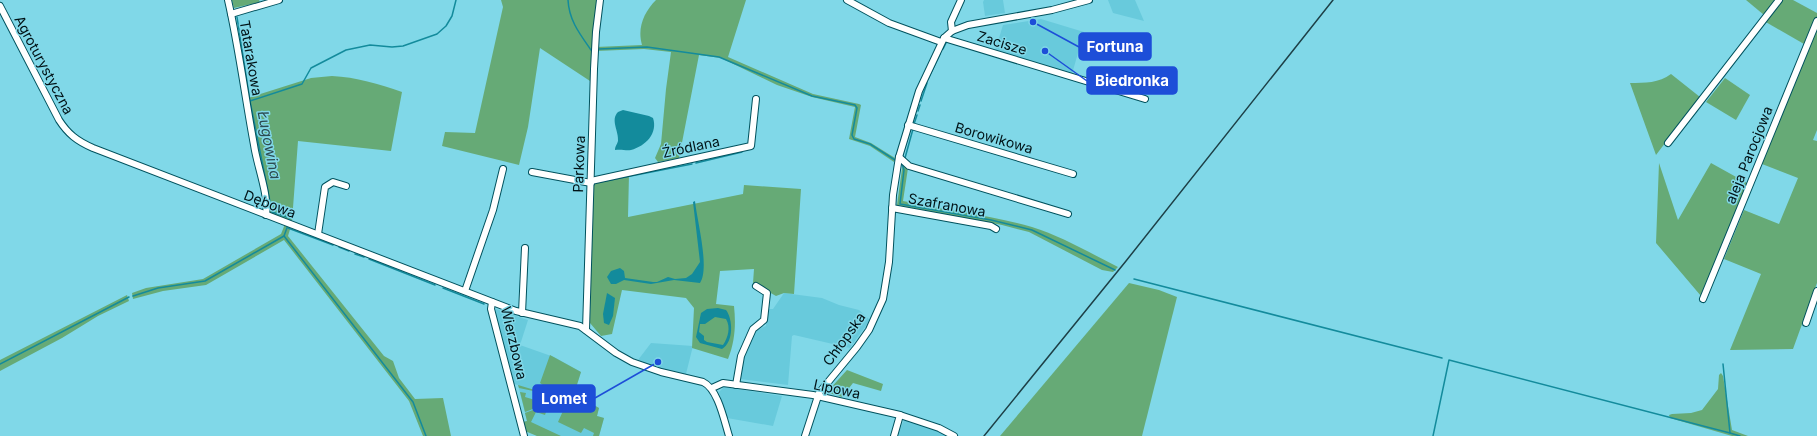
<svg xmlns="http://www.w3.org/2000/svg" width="1817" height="436" font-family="Inter,sans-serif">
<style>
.built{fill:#68cadc}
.green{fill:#66aa76}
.water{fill:#138b9c;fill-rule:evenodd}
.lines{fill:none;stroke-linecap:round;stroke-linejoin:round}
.stream{stroke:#138b9c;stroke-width:1.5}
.minor-casing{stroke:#00525e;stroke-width:8}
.minor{stroke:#fff;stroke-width:6}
.rail{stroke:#1d4047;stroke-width:1.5}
.labels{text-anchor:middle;stroke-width:3;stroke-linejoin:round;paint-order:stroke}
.street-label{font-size:14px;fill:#001317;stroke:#80d8e8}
.water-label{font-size:15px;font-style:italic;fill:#2c4b51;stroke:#80d8e8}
.leader{fill:none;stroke:#1d4ed8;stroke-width:1.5}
.callout-dot{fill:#1d4ed8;stroke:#80d8e8;stroke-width:1.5}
.callout{fill:#1d4ed8;stroke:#1d4ed8;stroke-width:1.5}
.callout-label{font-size:15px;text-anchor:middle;font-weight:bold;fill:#fff}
</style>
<rect width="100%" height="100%" fill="#80d8e8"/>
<g class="built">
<path d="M984,0H1003L1005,13L985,16L983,2Z"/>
<path d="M1108,0H1135L1144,21L1113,13Z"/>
<path d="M1041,19L1084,32L1072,74L995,51L1003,25Z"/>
<path d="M784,293L822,298L839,305L859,310L870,320L850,348L794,335L792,336L788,385L740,379L744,354L747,352L755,331L766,326L767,309H773Z"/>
<path d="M496,309L528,320L520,345L554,357L581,372L574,394L599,408L597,416L604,418L599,436H537L523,422L527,421L518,385L514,384L511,375L495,311Z"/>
<path d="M651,343L693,346L686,374L659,368L638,360Z"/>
<path d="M724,387L782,396L773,426L727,418L719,392Z"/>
<path d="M904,420L929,427L947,436H897Z"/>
</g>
<g class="green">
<path d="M232,0H259L260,2L234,8Z"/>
<path d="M501,0H598L596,8L590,81L540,48L528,127L519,165L442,146L445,132L475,133L503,7Z"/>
<path d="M656,0H746L728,57L813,94L859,104L861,105L855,137L871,143L895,158L894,162L870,146L849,139L855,107L812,97L777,85L721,58L699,55L679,158L658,162L655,158L661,144L666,89L671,52L644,49L596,51V47L642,45C637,28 644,12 656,0Z"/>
<path d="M1746,0H1776L1764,15Z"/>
<path d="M1781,0H1793L1817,13V17L1804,44L1764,21Z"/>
<path d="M1817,27V130L1813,140L1817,141V283L1793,349L1730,350L1761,274L1724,259L1744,210L1779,224L1798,178L1762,164Z"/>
<path d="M1671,74L1700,97L1656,155L1630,83C1645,83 1659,83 1671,74Z"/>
<path d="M332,76C356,77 379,84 402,92L391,151L298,141L292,221L269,213L248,98L311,78Z"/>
<path d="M1725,78L1750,95L1736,120L1706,102Z"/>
<path d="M903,162L908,168L903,201C946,210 990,215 1032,227C1061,236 1090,253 1118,267L1113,272L1102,270L1029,232L1002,225L897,205Z"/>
<path d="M1659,163L1678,220L1711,163L1747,183L1701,296L1656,243Z"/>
<path d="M629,174L628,217L743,194L744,185L801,189L794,294L784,293L776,296L753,283L754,269L720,271L716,304L734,306C736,325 735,341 728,359L692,348L694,308L686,298L622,290L612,334L601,336L590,323L593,187L596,183Z"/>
<path d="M285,224L291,226L288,236L384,356L393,361L399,378L415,399L443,398L451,436H423L409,401L284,240L206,285L163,291L133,299L132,293L146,288L203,279L281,234Z"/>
<path d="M1129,283L1159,290L1177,297L1142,436H1000Z"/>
<path d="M127,295L129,301L98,316L62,338L0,371V360Z"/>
<path d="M550,355L581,372L574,394L599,408L597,416L604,418L599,436H593L594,433L584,428L581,433L558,422L567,402L563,400L562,396L544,394V389L541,388L538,392L519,388L518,385L538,391L542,387L550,390L540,383Z"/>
<path d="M847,370L883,384L881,391L853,383L842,397L829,393L828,391Z"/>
<path d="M1721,373L1723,376L1732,430L1748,436H1732L1670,418L1669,415L1672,414L1691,413L1702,410L1718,389L1719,375Z"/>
<path d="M520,392L526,393L525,397L545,403L542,409L538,407L525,412Z"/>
<path d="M538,408L546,412L545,415L536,412L531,422L561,436H537L525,431L523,422L527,421L525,413Z"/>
</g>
<g class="water">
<path d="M623,110L649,116L653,118C658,133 646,146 631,150C626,151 622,149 615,150C615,146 617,145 618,141C619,131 610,120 618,112Z"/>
<path d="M695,201C697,221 710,268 700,283L674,280L651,284L624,280L616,284H611L607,277L611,271L620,268L624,271L625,278L653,282H657L668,277L675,279L686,278L692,274L700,262L693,202Z"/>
<path d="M607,293L615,298L613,316L609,325L604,323L603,314Z"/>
<path d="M718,308L726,310C733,319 734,342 722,349L700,343L696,337L701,313L707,309ZM715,317L726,319C731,327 728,338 723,345L707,342L704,340V336L699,332L700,324H705Z"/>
</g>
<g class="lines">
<g class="stream">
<path d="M568,0C569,20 579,33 591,50"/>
<path d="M237,17L250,101L272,212L290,218L289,222"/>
<path d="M599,49L647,47L719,57L812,96L855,105L857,108L852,135L854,139L870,144L895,160"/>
<path d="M943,49L947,41"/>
<path d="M928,79L940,54"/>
<path d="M250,101L302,84L311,68L346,50L370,45L392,47L403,46L437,34L446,26L452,16L456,0"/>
<path d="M921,101L927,83"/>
<path d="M918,111L920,105"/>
<path d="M914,124L917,115"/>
<path d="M905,158L913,129"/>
<path d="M696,163L742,152"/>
<path d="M902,164L904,170L900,204L991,220L1032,230L1115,270"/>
<path d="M600,182L692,164"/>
<path d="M288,228L333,245"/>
<path d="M284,236L413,402L426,436"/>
<path d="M339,247L349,251"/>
<path d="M355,254L364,257"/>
<path d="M369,259L435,285"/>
<path d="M1134,279L1442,358"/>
<path d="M443,288L484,304"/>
<path d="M133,296L158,288L205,281L284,236L288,225"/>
<path d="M0,364L129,297"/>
<path d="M1730,433L1740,436"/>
<path d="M1433,436L1449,360L1730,433L1723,364"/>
</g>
<defs>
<g id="minor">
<path d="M228,0C239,48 245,97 254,145C257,166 269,195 266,215"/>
<path d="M847,0L889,23L941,42"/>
<path d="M0,6L59,120C68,134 77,141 93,148L516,311L580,326L616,353L632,362L661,372L703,382C718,389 724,420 729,436"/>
<path d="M231,14L279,0"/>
<path d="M952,31L951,22L961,0"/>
<path d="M944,38L1145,99"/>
<path d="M908,125L1073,174"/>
<path d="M1668,143L1779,0"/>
<path d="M899,157L909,166L1068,214"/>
<path d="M532,172L591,183"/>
<path d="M591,181L751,146L756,99"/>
<path d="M892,208L991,226L996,229"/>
<path d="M318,234L325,187L333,182L346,186"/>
<path d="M465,291L493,210L503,169"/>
<path d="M1703,299L1817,21"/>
<path d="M492,302L491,309L524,436"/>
<path d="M522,313L525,248"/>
<path d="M1806,323L1817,291"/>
<path d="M586,330L594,69L596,32L600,0"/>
<path d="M736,385L741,356L753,329L764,320L767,293L756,286"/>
<path d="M712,388L723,383L813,395L900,415L939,428L954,436"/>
<path d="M805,436L819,393L857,347L869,330L883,299L889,262L893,195L899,157L919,91L944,38L952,31L968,25L1052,10L1089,0"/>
<path d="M894,436L900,415"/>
</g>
</defs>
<use href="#minor" class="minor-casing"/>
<use href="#minor" class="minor"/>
<path class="rail" d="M984,436L1126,261L1333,0"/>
</g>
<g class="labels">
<g class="street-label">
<text transform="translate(1002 43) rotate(17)" y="5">Zacisze</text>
<text transform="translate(251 58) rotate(80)" y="5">Tatarakowa</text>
<text transform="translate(44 65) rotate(62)" y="5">Agroturystyczna</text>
<text transform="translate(994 138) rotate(16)" y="5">Borowikowa</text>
<text transform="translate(691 147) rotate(-12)" y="5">Źródlana</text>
<text transform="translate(1749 155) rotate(-68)" y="5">aleja Parocjowa</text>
<text transform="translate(579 164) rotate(-88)" y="5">Parkowa</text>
<text transform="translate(270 204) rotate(21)" y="5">Dębowa</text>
<text transform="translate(947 205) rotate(10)" y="5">Szafranowa</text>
<text transform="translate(844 339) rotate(-54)" y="5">Chłopska</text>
<text transform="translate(514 343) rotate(77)" y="5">Wierzbowa</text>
<text transform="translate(837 389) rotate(12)" y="5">Lipowa</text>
</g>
<g class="water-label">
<text transform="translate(269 145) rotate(79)" y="5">Ługowina</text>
</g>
</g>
<path class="leader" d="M1033 22L1079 47M1045 51L1087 81M658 362L595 398"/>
<g class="callout-dot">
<circle cx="1033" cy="22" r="4"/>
<circle cx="1045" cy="51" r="4"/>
<circle cx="658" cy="362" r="4"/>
</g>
<g class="callout">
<rect x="1079" y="33" width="72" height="27" rx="4"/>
<rect x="1087" y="67" width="90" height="27" rx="4"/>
<rect x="533" y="385" width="62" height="27" rx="4"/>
</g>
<g class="callout-label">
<text x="1115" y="52">Fortuna</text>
<text x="1132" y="86">Biedronka</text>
<text x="564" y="404">Lomet</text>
</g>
</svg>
